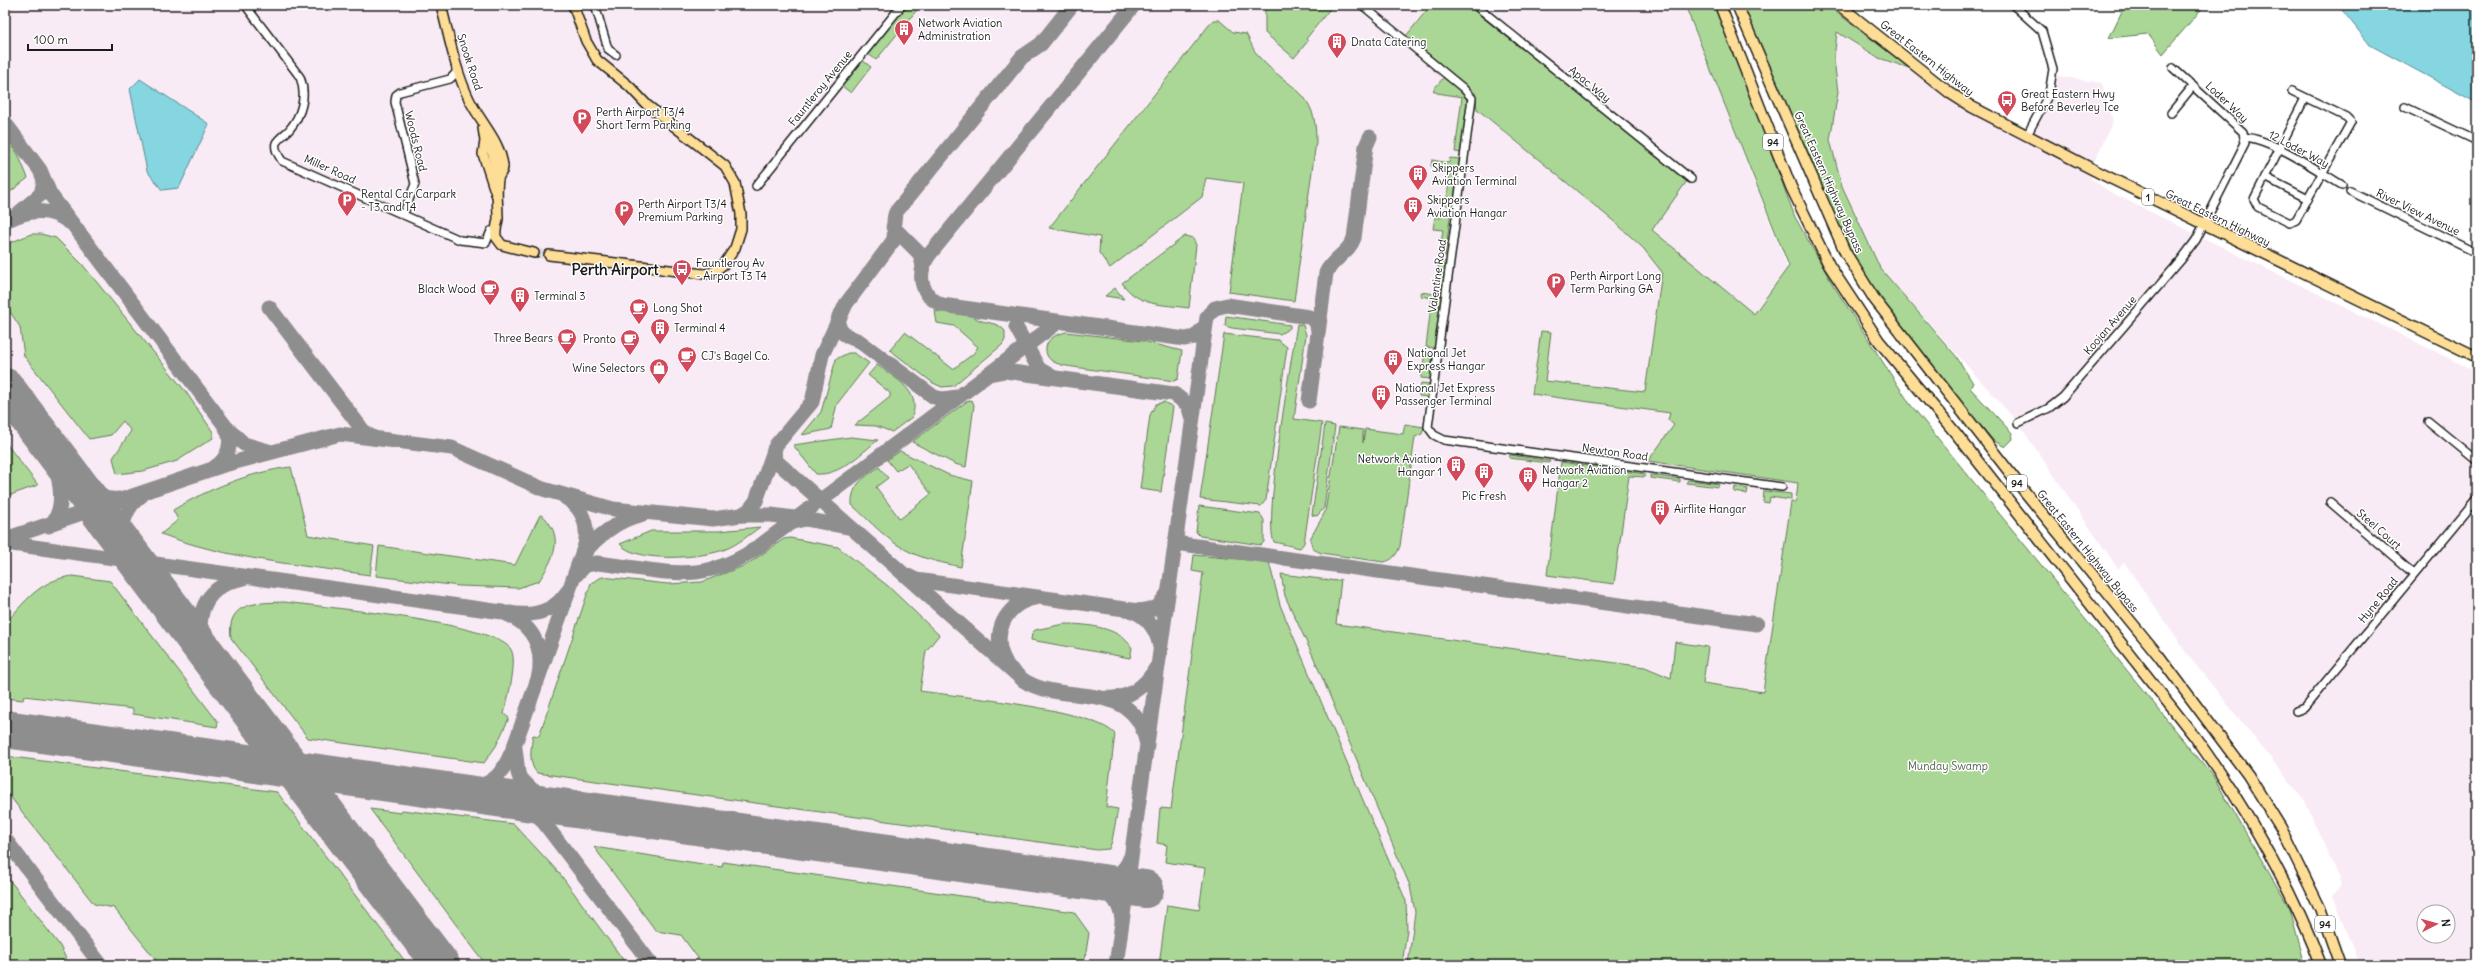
<svg xmlns="http://www.w3.org/2000/svg" width="2482" height="970" font-family="Delius,sans-serif">
<style>
.built{fill:#f9ebf5;fill-rule:evenodd}
.green{fill:#aad796;stroke:#637a59}
.water{fill:#85d6e1;stroke:#5b8c92}
.lines{fill:none;stroke-linecap:round;stroke-linejoin:round}
.taxiway{stroke:#8e8e8e;stroke-width:15}
.runway{stroke:#8e8e8e;stroke-width:38}
.major-tunnel{stroke:#ddd;stroke-width:9;stroke-dasharray:9 4.5;stroke-linecap:butt}
.minor-casing{stroke:#1c1c1c;stroke-width:10}
.major-casing{stroke:#1c1c1c;stroke-width:12}
.highway-casing{stroke:#1c1c1c;stroke-width:13}
.minor{stroke:#fff;stroke-width:7}
.major{stroke:#fedd96;stroke-width:9}
.highway{stroke:#fedd96;stroke-width:10}
.labels{text-anchor:middle;stroke-width:3;stroke-linejoin:round;paint-order:stroke}
.shield{fill:#fff;stroke:#606060;stroke-width:1}
.shield-label{font-size:10px;font-weight:bold;fill:#1c1c1c}
.poi-label{font-size:11px;fill:#1c1c1c;stroke:#fff;text-anchor:start}
.street-label{font-size:11px;fill:#1c1c1c;stroke:#fff}
.park-label{font-size:11px;fill:#4e5d47;stroke:#fff}
.district-label{font-size:15px;font-weight:bold;fill:#1c1c1c;stroke:#fff}
</style>
<rect width="100%" height="100%" fill="#fff"/>
<filter id="ink" filterUnits="userSpaceOnUse"><feTurbulence type="fractalNoise" baseFrequency=".025" numOctaves="2"/><feDisplacementMap in="SourceGraphic" scale="8" xChannelSelector="R" yChannelSelector="G"/><feConvolveMatrix kernelMatrix="1 2 1 2 8 2 1 2 1" color-interpolation-filters="sRGB"/></filter>
<g filter="url(#ink)">
<g class="built">
<path d="M5,5H1685L1788,268L1830,314L1982,965H5Z"/>
<path d="M1837,32L1879,58L1931,76L2028,136L2058,76L2102,83L2113,121L2092,167L2091,179L2110,192L2477,372V965H2360L2333,895L2341,884L2305,801L2187,654L2124,562L2118,569L2018,423L1880,268L1842,186L1830,140L1838,92L1834,59ZM2424,912H2448V936H2424Z"/>
</g>
<g class="green">
<path d="M905,5H921L876,60L866,52Z"/>
<path d="M1265,5H1333L1306,39L1308,41L1294,58L1265,33Z"/>
<path d="M1431,5H1467L1687,181L1652,230L1754,314L1789,266L1685,5H1716L1795,217L1833,285L1910,404L2213,776L2290,909L2305,965H1408L1415,912L1410,886L1313,656L1285,596L1281,574L1337,581L1341,579L1336,624L1645,667L1671,678L1675,642L1708,647L1703,683L1763,692L1791,502H1796L1798,483L1648,461L1674,425L1668,420L1670,413L1532,394L1541,331L1551,332L1545,381L1645,392L1662,272L1643,248L1617,224L1477,109L1475,93L1406,36Z"/>
<path d="M1743,5H1827L1909,68L1879,58L1837,32L1834,59L1838,92L1830,140L1842,186L1880,268L1956,356L1973,383L1970,388L2012,433L2013,439L2005,447L1994,441C1953,393 1906,345 1873,290C1820,200 1784,101 1743,5Z"/>
<path d="M2122,5H2205L2163,54L2148,34L2109,38L2123,9Z"/>
<path d="M1213,20H1219L1233,32L1246,34C1251,42 1253,51 1260,58C1289,90 1317,89 1316,142L1294,301L1229,292L1243,183L1206,178L1202,197L1110,268L1099,253L1100,237L1049,228Z"/>
<path d="M858,57L871,67L851,93L838,83Z"/>
<path d="M1444,77L1464,95L1468,102L1463,153L1455,152L1462,97L1437,93L1433,90Z"/>
<path d="M5,135L18,154L28,178L5,196Z"/>
<path d="M1450,158L1461,159L1460,170L1431,166L1432,160L1449,163Z"/>
<path d="M1450,174L1459,175L1455,206L1446,205Z"/>
<path d="M1446,209L1451,210L1445,257L1439,256L1443,230L1433,229L1435,217L1441,218L1442,212H1445Z"/>
<path d="M31,234H41L56,238L82,264L186,392L213,432V438L177,461L143,471L117,474L113,458L131,431L123,421L111,435L89,439L24,356L20,327L5,304V245Z"/>
<path d="M1185,236L1193,238L1196,245L1189,308C1162,304 1139,307 1122,283Z"/>
<path d="M1439,261L1446,262L1435,348L1426,347L1432,298L1421,296V292L1435,294Z"/>
<path d="M1115,288L1124,299L1105,296Z"/>
<path d="M935,311L973,316C982,325 997,320 1005,331V340L1002,345L953,386L942,387L933,383L890,350L905,332L953,369L973,354L978,347L954,326L937,323Z"/>
<path d="M1226,316L1290,325V328L1280,334L1232,328L1225,326Z"/>
<path d="M1297,324L1303,325L1306,335L1294,419L1322,423L1304,543L1300,548L1274,542C1263,520 1292,358 1297,324Z"/>
<path d="M1066,332L1143,341L1182,351L1178,379L1174,381C1145,377 1117,373 1088,369C1077,367 1062,367 1052,361C1046,357 1044,349 1048,342C1052,336 1059,334 1066,332Z"/>
<path d="M1224,334L1278,340L1287,347L1266,500L1261,506L1200,499Z"/>
<path d="M1425,352L1434,353L1431,379L1421,378Z"/>
<path d="M848,353H854L869,363L837,404L831,429L802,435L821,412L836,359Z"/>
<path d="M877,365C895,378 922,391 912,417L892,432L876,426L855,425L890,397V393L868,375Z"/>
<path d="M1421,383L1430,384L1428,397L1419,396Z"/>
<path d="M972,400L974,405L966,467L955,464L912,442L966,402Z"/>
<path d="M1164,402L1173,407L1161,492L1140,489L1150,415L1156,404Z"/>
<path d="M1325,424L1335,426L1324,508L1317,516L1312,515Z"/>
<path d="M1405,424L1424,427L1422,434L1415,437L1400,546C1397,554 1393,561 1383,562L1321,553L1313,549L1310,539L1325,512L1339,427L1363,430V443L1365,429L1403,434Z"/>
<path d="M851,437L878,440C860,454 840,476 816,474L793,445Z"/>
<path d="M5,442L38,485L5,497Z"/>
<path d="M900,451L949,475L973,481L961,567C944,563 926,560 910,552C888,542 870,521 852,505C851,484 865,477 879,467L888,478L876,487L900,519L931,494L908,464L896,471L887,460Z"/>
<path d="M1510,455L1550,461L1549,463L1509,458Z"/>
<path d="M1561,462L1645,474V477L1629,476L1614,584L1547,575Z"/>
<path d="M291,467L308,535L374,546L370,575C300,565 227,559 161,534L178,520L173,510C208,489 250,472 291,467Z"/>
<path d="M1650,475L1680,479V482L1650,478Z"/>
<path d="M1688,480L1719,484L1718,487L1686,483Z"/>
<path d="M1735,487L1748,489L1747,494L1734,492Z"/>
<path d="M1764,491L1791,494V500L1770,497L1769,503L1763,502Z"/>
<path d="M1199,506L1260,514L1264,520V542L1261,545L1200,536L1196,532Z"/>
<path d="M540,515C545,516 546,519 549,523C563,543 551,562 539,581L518,588L459,586L376,576L379,546L515,565Z"/>
<path d="M760,527C749,535 738,544 726,549C704,558 637,564 620,544L651,531H719Z"/>
<path d="M790,538L838,547L888,586L939,635L926,651L920,691C961,697 1090,708 1115,734L1106,807L1118,809L1112,841L1109,849L1097,850L537,773C528,764 531,747 533,735L539,736L591,583L602,577L668,584L702,582L746,565L784,539Z"/>
<path d="M1194,555L1269,562L1280,605L1406,901L1407,930L1402,965H1159L1167,905L1199,910L1205,868L1165,862L1167,845L1157,843L1160,808L1171,809L1203,573L1192,571Z"/>
<path d="M72,576L110,581L218,722L217,727L133,714V709L24,696L23,700L5,698V624C25,601 40,580 72,576Z"/>
<path d="M284,602C324,607 488,622 510,648C519,659 507,701 504,714L509,718L496,746L484,763L308,738L231,638C226,601 257,603 284,602Z"/>
<path d="M1064,624C1087,624 1120,627 1132,648L1130,658L1031,640L1032,633L1035,630Z"/>
<path d="M5,756L277,792L408,965H160L114,908L94,904L5,790Z"/>
<path d="M370,809L401,813L402,810L514,824L560,874L627,965H486Z"/>
<path d="M594,847L722,867L723,862L1074,912L1089,933L1084,965H703L681,935L656,931Z"/>
<path d="M5,874L60,946L69,965H5Z"/>
</g>
<g class="water">
<path d="M2338,5H2477V103L2370,45Z"/>
<path d="M140,79L209,124L179,188L162,190L147,171L130,89Z"/>
</g>
<g class="lines">
<g class="taxiway">
<path d="M1134,5L929,255C916,274 920,295 942,305L1185,339L1195,337L1205,326"/>
<path d="M5,123L40,170L50,194L226,427L244,444L268,451"/>
<path d="M19,213L41,194L44,181"/>
<path d="M10,219C30,209 51,208 69,222"/>
<path d="M893,227L920,254L923,266"/>
<path d="M269,307L365,433L374,438"/>
<path d="M839,316C835,332 846,336 859,341L934,397L943,399L957,397"/>
<path d="M1016,327L1039,369L1051,376"/>
<path d="M989,374L1005,371L1174,394L1188,405L1192,419"/>
<path d="M1309,401L1326,273C1332,259 1349,253 1354,238L1366,146L1370,137"/>
<path d="M49,444C56,466 71,508 49,526"/>
<path d="M774,449L775,460L1023,680C1061,706 1134,678 1146,741"/>
<path d="M215,467C228,459 234,442 226,428"/>
<path d="M70,473C83,489 98,501 119,499"/>
<path d="M741,515H771L802,519"/>
<path d="M793,522L805,519L847,527"/>
<path d="M5,539L224,465L340,434L452,448L543,489L613,509L713,519L741,515L749,510L756,501L776,445L812,402L822,355L846,304L893,241C897,231 891,222 896,212L1022,57L1041,44L1072,5"/>
<path d="M5,543L502,612C531,623 544,645 539,675"/>
<path d="M1175,543L1757,624"/>
<path d="M583,555C595,537 620,519 641,515"/>
<path d="M137,562C119,539 117,514 142,495"/>
<path d="M908,576L916,580L1139,611L1157,608L1168,593"/>
<path d="M574,577L586,565L597,563C664,570 701,588 761,545L1058,322"/>
<path d="M1132,611C1147,616 1157,630 1160,647"/>
<path d="M509,613C532,617 554,612 567,592"/>
<path d="M214,663C189,629 198,586 244,578"/>
<path d="M1006,663C990,636 1004,604 1035,598"/>
<path d="M1106,698C1128,700 1146,686 1156,668"/>
<path d="M515,748L518,773L529,803L652,965"/>
<path d="M524,782L549,806"/>
<path d="M458,793C496,784 503,776 516,741L585,545C589,526 583,508 566,498"/>
<path d="M485,797L516,803L535,815"/>
<path d="M5,839L101,965"/>
<path d="M1083,880C1102,886 1120,897 1122,919"/>
<path d="M1088,881C1105,881 1124,876 1130,858"/>
<path d="M1116,965L1207,317L1215,308L1227,305L1309,317L1316,322L1318,330"/>
</g>
<g class="runway">
<path d="M5,387L441,965"/>
<path d="M5,729L1145,889"/>
</g>
<path class="major-tunnel" d="M534,253L549,255"/>
<defs>
<g id="minor">
<path d="M245,5L300,77C307,95 302,115 289,130C286,133 278,139 276,143C274,149 279,156 282,161L460,240L486,243L491,231"/>
<path d="M595,5L608,49L616,55"/>
<path d="M1362,5L1463,88L1472,98L1428,427L1434,435L1444,440L1782,487"/>
<path d="M1475,5L1691,179"/>
<path d="M2013,5L2042,31L2053,69L2049,94L2027,135"/>
<path d="M2292,91L2346,117L2351,122L2296,220L2290,223L2258,207L2254,199L2305,98"/>
<path d="M2405,107L2477,141"/>
<path d="M2171,113L2193,86"/>
<path d="M2244,137C2272,139 2317,170 2342,185"/>
<path d="M2265,177L2308,199"/>
<path d="M756,186L902,5"/>
<path d="M2350,191L2477,253"/>
<path d="M403,215L415,184L395,102L396,95L400,92L450,79L456,73V67"/>
<path d="M2428,421L2477,461"/>
<path d="M2018,423L2049,408L2063,397L2181,260L2196,240L2245,143L2243,132L2173,68"/>
<path d="M2330,502L2414,574"/>
<path d="M2296,711L2304,708L2477,499"/>
</g>
<g id="major">
<path d="M441,5C449,36 455,70 469,99C480,122 500,140 503,166C504,171 499,174 498,179C496,193 498,205 498,219C497,225 495,231 496,237L502,245L534,253"/>
<path d="M573,5L586,41L597,60L629,86L647,105L725,166L735,183L741,214V229L735,248L725,263L714,272L704,274L661,269"/>
<path d="M483,128L485,141L483,154L496,194"/>
<path d="M488,134L498,177"/>
<path d="M549,255L657,268"/>
</g>
<g id="highway">
<path d="M1720,5L1791,187L1829,265L1879,341L1958,436L2195,737C2246,808 2290,883 2321,965"/>
<path d="M1737,5L1845,252L1875,300L2025,492L2159,656L2248,775L2281,828L2320,908L2340,965"/>
<path d="M1839,5L1950,93L1972,107L2100,173L2477,357"/>
</g>
</defs>
<use href="#minor" class="minor-casing"/>
<use href="#major" class="major-casing"/>
<use href="#highway" class="highway-casing"/>
<use href="#minor" class="minor"/>
<use href="#major" class="major"/>
<use href="#highway" class="highway"/>
</g>
</g>
<defs>
<symbol id="building-pin" viewBox="-11 -11 22 30"><path d="M0 17L-7.5 6A9.5 9.5 0 1 1 7.5 6Z" fill="#d1495b" stroke="#fff"/><path d="M-4-6H4V6H1V3H-1V6H-4ZM-2.5-4.3h1.7v1.8h-1.7ZM.8-4.3h1.7v1.8H.8ZM-2.5-1h1.7V.8h-1.7ZM.8-1h1.7V.8H.8Z" fill="#fff"/></symbol>
<symbol id="bus-pin" viewBox="-11 -11 22 30"><path d="M0 17L-7.5 6A9.5 9.5 0 1 1 7.5 6Z" fill="#d1495b" stroke="#fff"/><path d="M-5-6H5V4H4V6H2V4H-2V6H-4V4H-5ZM-3.5-4V0h7V-4ZM-3.5 1.2v1.5H-2V1.2ZM2 1.2v1.5H3.5V1.2Z" fill="#fff"/></symbol>
<symbol id="parking-pin" viewBox="-11 -11 22 30"><path d="M0 17L-7.5 6A9.5 9.5 0 1 1 7.5 6Z" fill="#d1495b" stroke="#fff"/><path d="M-3.5-5.5H1a3.5 3.5 0 0 1 0 7H-1V5.5H-3.5ZM-1-3.4V-.6H.8a1.4 1.4 0 0 0 0-2.8Z" fill="#fff"/></symbol>
<symbol id="cafe-pin" viewBox="-11 -11 22 30"><path d="M0 17L-7.5 6A9.5 9.5 0 1 1 7.5 6Z" fill="#d1495b" stroke="#fff"/><path d="M-5.5-4.5H6V0H3Q3 3.5 0 3.5H-2.5Q-5.5 3.5-5.5 0ZM3-3.2v2h1.7v-2ZM-6 4.5H4V6H-6Z" fill="#fff"/></symbol>
<symbol id="shop-pin" viewBox="-11 -11 22 30"><path d="M0 17L-7.5 6A9.5 9.5 0 1 1 7.5 6Z" fill="#d1495b" stroke="#fff"/><path d="M-5-2.5h2.3a2.7 3.5 0 0 1 5.4 0H5L5.5 6h-11ZM-1.5-2.5h3a1.5 2.3 0 0 0-3 0Z" fill="#fff"/></symbol>
</defs>
<g fill-rule="evenodd">
<use href="#building-pin" x="893" y="18" width="22" height="30"/>
<use href="#building-pin" x="1326" y="31" width="22" height="30"/>
<use href="#bus-pin" x="1996" y="89" width="22" height="30"/>
<use href="#parking-pin" x="571" y="107" width="22" height="30"/>
<use href="#building-pin" x="1407" y="163" width="22" height="30"/>
<use href="#parking-pin" x="336" y="189" width="22" height="30"/>
<use href="#building-pin" x="1402" y="195" width="22" height="30"/>
<use href="#parking-pin" x="613" y="199" width="22" height="30"/>
<use href="#bus-pin" x="671" y="258" width="22" height="30"/>
<use href="#parking-pin" x="1545" y="271" width="22" height="30"/>
<use href="#cafe-pin" x="479" y="278" width="22" height="30"/>
<use href="#building-pin" x="509" y="285" width="22" height="30"/>
<use href="#cafe-pin" x="628" y="297" width="22" height="30"/>
<use href="#building-pin" x="649" y="317" width="22" height="30"/>
<use href="#cafe-pin" x="556" y="327" width="22" height="30"/>
<use href="#cafe-pin" x="619" y="328" width="22" height="30"/>
<use href="#cafe-pin" x="676" y="345" width="22" height="30"/>
<use href="#building-pin" x="1382" y="348" width="22" height="30"/>
<use href="#shop-pin" x="648" y="357" width="22" height="30"/>
<use href="#building-pin" x="1370" y="383" width="22" height="30"/>
<use href="#building-pin" x="1445" y="454" width="22" height="30"/>
<use href="#building-pin" x="1473" y="461" width="22" height="30"/>
<use href="#building-pin" x="1517" y="465" width="22" height="30"/>
<use href="#building-pin" x="1649" y="498" width="22" height="30"/>
</g>
<g class="labels">
<g class="shield">
<rect x="1763" y="134" width="20" height="16" rx="3"/>
<rect x="2142" y="189" width="12" height="16" rx="3"/>
<rect x="2007" y="475" width="20" height="16" rx="3"/>
<rect x="2315" y="916" width="20" height="16" rx="3"/>
</g>
<g class="shield-label">
<text x="1773" y="146">94</text>
<text x="2148" y="201">1</text>
<text x="2017" y="487">94</text>
<text x="2325" y="928">94</text>
</g>
<g class="poi-label">
<text x="918" y="27">Network Aviation<tspan x="918" dy="13">Administration</tspan></text>
<text x="1351" y="46">Dnata Catering</text>
<text x="2021" y="98">Great Eastern Hwy<tspan x="2021" dy="13">Before Beverley Tce</tspan></text>
<text x="596" y="116">Perth Airport T3/4<tspan x="596" dy="13">Short Term Parking</tspan></text>
<text x="1432" y="172">Skippers<tspan x="1432" dy="13">Aviation Terminal</tspan></text>
<text x="361" y="198">Rental Car Carpark<tspan x="361" dy="13">- T3 and T4</tspan></text>
<text x="1427" y="204">Skippers<tspan x="1427" dy="13">Aviation Hangar</tspan></text>
<text x="638" y="208">Perth Airport T3/4<tspan x="638" dy="13">Premium Parking</tspan></text>
<text x="696" y="267">Fauntleroy Av<tspan x="696" dy="13">- Airport T3 T4</tspan></text>
<text x="1570" y="280">Perth Airport Long<tspan x="1570" dy="13">Term Parking GA</tspan></text>
<text x="476" y="293" text-anchor="end">Black Wood</text>
<text x="534" y="300">Terminal 3</text>
<text x="653" y="312">Long Shot</text>
<text x="674" y="332">Terminal 4</text>
<text x="553" y="342" text-anchor="end">Three Bears</text>
<text x="616" y="343" text-anchor="end">Pronto</text>
<text x="1407" y="357">National Jet<tspan x="1407" dy="13">Express Hangar</tspan></text>
<text x="701" y="360">CJ's Bagel Co.</text>
<text x="645" y="372" text-anchor="end">Wine Selectors</text>
<text x="1395" y="392">National Jet Express<tspan x="1395" dy="13">Passenger Terminal</tspan></text>
<text x="1442" y="463" text-anchor="end">Network Aviation<tspan x="1442" dy="13">Hangar 1</tspan></text>
<text x="1542" y="474">Network Aviation<tspan x="1542" dy="13">Hangar 2</tspan></text>
<text x="1484" y="500" text-anchor="middle">Pic Fresh</text>
<text x="1674" y="513">Airflite Hangar</text>
</g>
<g class="street-label">
<text transform="translate(1927 58) rotate(38)" y="4">Great Eastern Highway</text>
<text transform="translate(470 62) rotate(72)" y="4">Snook Road</text>
<text transform="translate(1590 84) rotate(39)" y="4">Apac Way</text>
<text transform="translate(820 88) rotate(-51)" y="4">Fauntleroy Avenue</text>
<text transform="translate(2227 102) rotate(43)" y="4">Loder Way</text>
<text transform="translate(416 141) rotate(76)" y="4">Woods Road</text>
<text transform="translate(2299 149) rotate(28)" y="4">12 Loder Way</text>
<text transform="translate(330 169) rotate(24)" y="4">Miller Road</text>
<text transform="translate(1829 182) rotate(66)" y="4">Great Eastern Highway Bypass</text>
<text transform="translate(2418 212) rotate(26)" y="4">River View Avenue</text>
<text transform="translate(2218 218) rotate(26)" y="4">Great Eastern Highway</text>
<text transform="translate(1437 276) rotate(-82)" y="4">Valentine Road</text>
<text transform="translate(2110 325) rotate(-49)" y="4">Koojan Avenue</text>
<text transform="translate(1615 452) rotate(8)" y="4">Newton Road</text>
<text transform="translate(2379 529) rotate(41)" y="4">Steel Court</text>
<text transform="translate(2088 551) rotate(51)" y="4">Great Eastern Highway Bypass</text>
<text transform="translate(2378 600) rotate(-51)" y="4">Hyne Road</text>
</g>
<g class="park-label">
<text x="1948" y="770">Munday Swamp</text>
</g>
<g class="district-label">
<text x="615" y="275">Perth Airport</text>
</g>
</g>
<rect width="2482" height="970" fill="none" stroke="#fff" stroke-width="20"/>
<rect x="10" y="10" width="2462" height="950" fill="none" stroke="#1c1c1c" stroke-width="1.5" filter="url(#ink)"/>
<g transform="translate(2436 924) rotate(84)"><circle r="19" fill="#ffffff" stroke="#a4a4a4"/>
<path d="M0-3L7 15L0 10L-7 15Z" fill="#d1495b"/>
<text y="-6" font-size="11" font-weight="bold" text-anchor="middle" fill="#1c1c1c">N</text>
</g>
<path d="M28 44v6h84v-6" fill="none" stroke="#1c1c1c" stroke-width="2"/>
<text x="34" y="44" font-size="12" fill="#1c1c1c" stroke="#ffffff" stroke-width="3" paint-order="stroke">100 m</text>
</svg>
